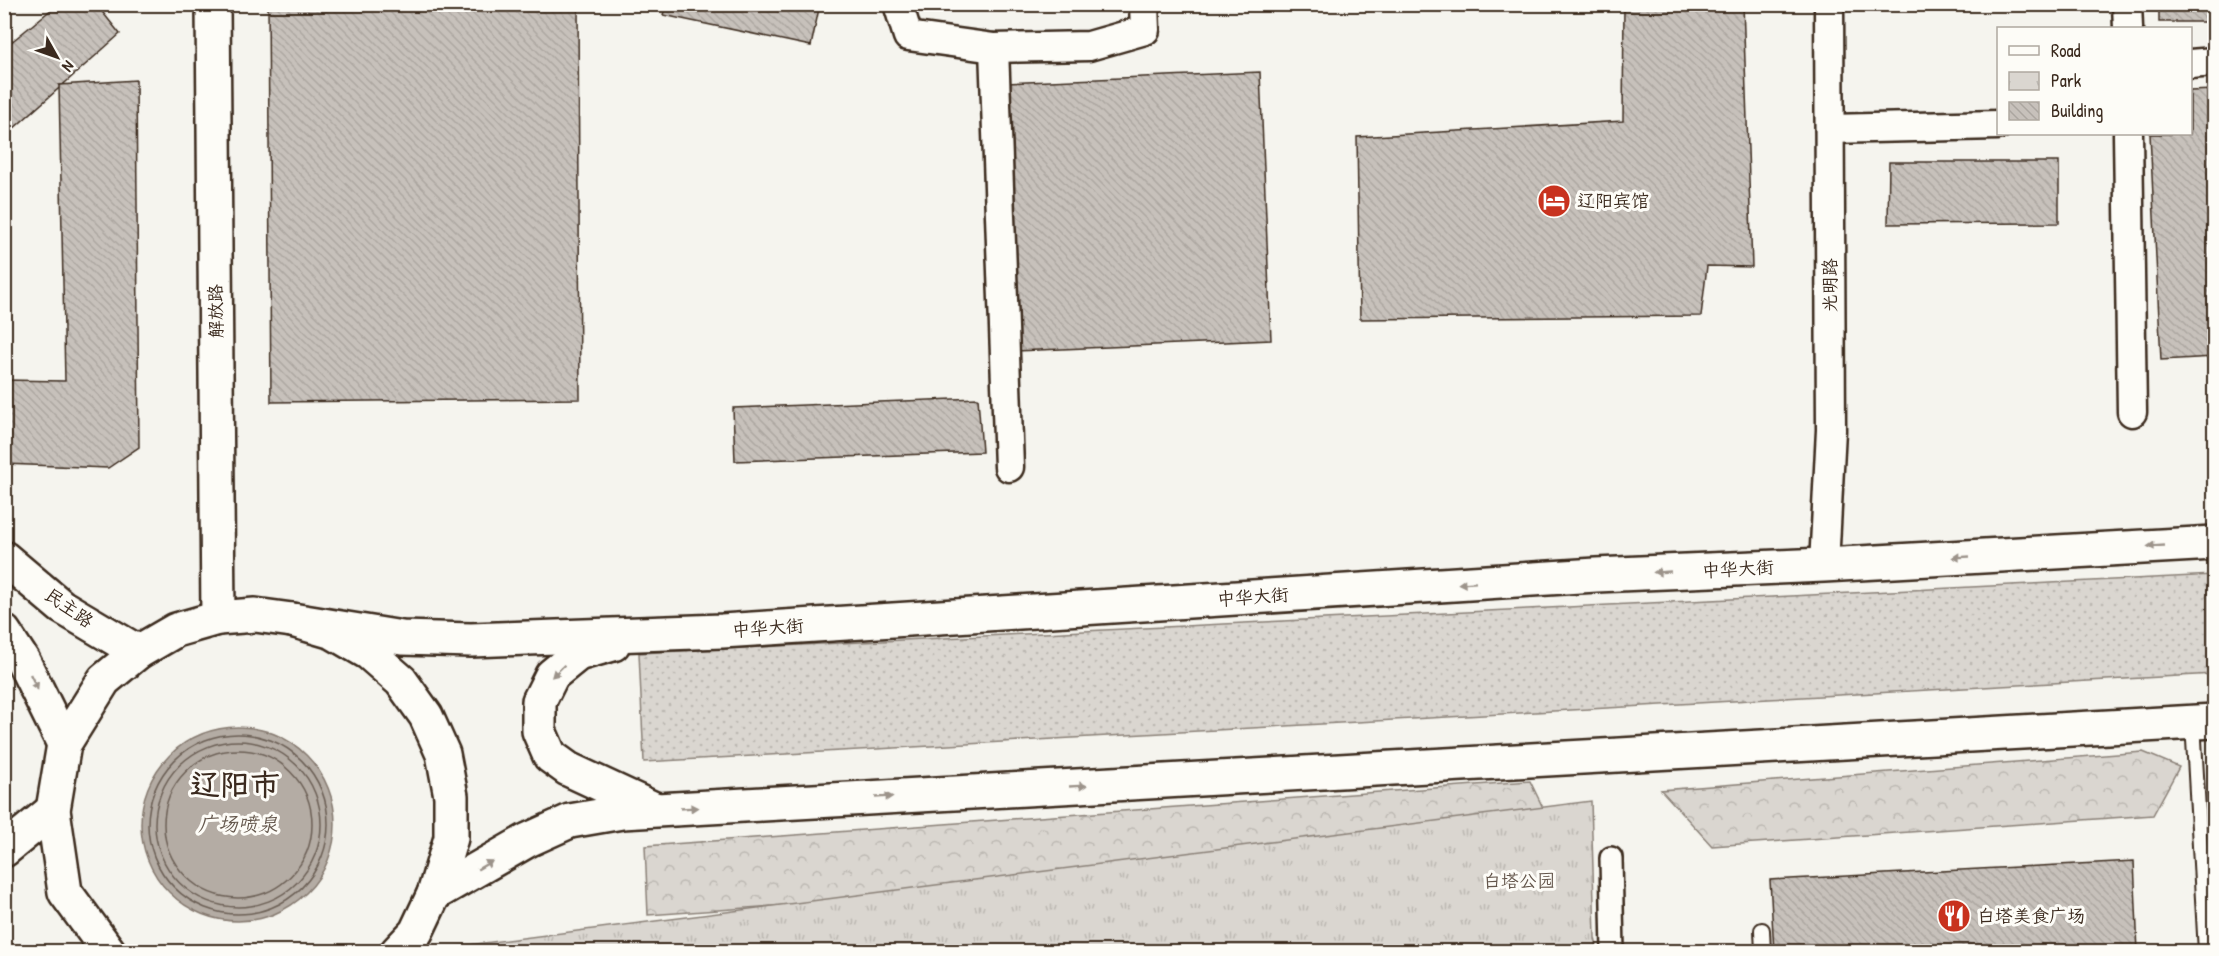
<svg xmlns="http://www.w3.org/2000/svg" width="2219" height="956" font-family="'Patrick Hand','LXGW WenKai TC',sans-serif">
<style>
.grass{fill:url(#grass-dots);stroke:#8a8077;stroke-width:1.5}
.forest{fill:url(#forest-crowns);stroke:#8a8077;stroke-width:1.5}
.park{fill:url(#park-tufts);stroke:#8a8077;stroke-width:1.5}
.water{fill:#b4aca4;stroke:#84786e;stroke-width:1.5}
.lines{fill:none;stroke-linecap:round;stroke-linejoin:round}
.shore{stroke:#6b5e54;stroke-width:1.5}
.building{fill:url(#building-back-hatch);stroke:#3b2a1e;stroke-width:1.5}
.service-casing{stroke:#3b2a1e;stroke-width:18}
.pedestrian-casing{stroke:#3b2a1e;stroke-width:26}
.minor-casing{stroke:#3b2a1e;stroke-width:33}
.secondary-casing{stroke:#3b2a1e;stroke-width:38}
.primary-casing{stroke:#3b2a1e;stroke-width:38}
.service{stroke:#fdfcf7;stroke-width:14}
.pedestrian{stroke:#fdfcf7;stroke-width:21}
.minor{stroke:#fdfcf7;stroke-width:28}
.secondary{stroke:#fdfcf7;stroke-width:33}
.primary{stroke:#fdfcf7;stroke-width:33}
.oneway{fill:#9c938a}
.labels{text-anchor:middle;stroke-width:6;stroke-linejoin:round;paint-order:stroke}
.poi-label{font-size:18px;fill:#3b2a1e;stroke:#fdfcf7;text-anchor:start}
.street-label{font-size:18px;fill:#3b2a1e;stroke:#fdfcf7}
.park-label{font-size:18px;fill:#63554a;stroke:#fdfcf7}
.water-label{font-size:20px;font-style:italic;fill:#65584d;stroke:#fdfcf7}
.town-label{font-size:30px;font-weight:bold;fill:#3b2a1e;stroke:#fdfcf7}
</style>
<defs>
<pattern id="grass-dots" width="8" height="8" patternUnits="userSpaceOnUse" patternTransform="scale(1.5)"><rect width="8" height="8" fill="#dad6d0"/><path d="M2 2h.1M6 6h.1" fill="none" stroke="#bcb8b2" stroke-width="1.8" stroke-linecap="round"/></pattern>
<pattern id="forest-crowns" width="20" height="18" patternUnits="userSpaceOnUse" patternTransform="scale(1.5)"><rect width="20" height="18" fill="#dad6d0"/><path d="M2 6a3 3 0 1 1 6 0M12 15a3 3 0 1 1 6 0" fill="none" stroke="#bcb8b2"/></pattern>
<pattern id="park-tufts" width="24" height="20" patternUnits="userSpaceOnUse" patternTransform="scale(1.5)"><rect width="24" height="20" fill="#dad6d0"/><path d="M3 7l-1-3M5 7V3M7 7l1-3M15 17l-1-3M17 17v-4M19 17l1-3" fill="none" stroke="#bcb8b2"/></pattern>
<pattern id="building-back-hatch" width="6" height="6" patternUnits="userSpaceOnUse" patternTransform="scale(1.5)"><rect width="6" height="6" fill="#c7c1bb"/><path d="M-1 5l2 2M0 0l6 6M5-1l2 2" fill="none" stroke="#aca6a0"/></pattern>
</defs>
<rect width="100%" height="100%" fill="#f5f4ee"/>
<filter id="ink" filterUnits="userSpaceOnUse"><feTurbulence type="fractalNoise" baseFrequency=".0167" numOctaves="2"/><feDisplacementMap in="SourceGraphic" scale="12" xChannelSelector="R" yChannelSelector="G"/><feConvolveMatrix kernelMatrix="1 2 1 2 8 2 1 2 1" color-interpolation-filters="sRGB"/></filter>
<g filter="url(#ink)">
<path class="grass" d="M2214,575V674L644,762L639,653Z"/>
<g class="forest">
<path d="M2143,752L2179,767L2153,815L1712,846L1661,790Z"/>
<path d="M1530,781L1563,849L648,915L645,846Z"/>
</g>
<path class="park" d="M1591,801L1595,938L1598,951L414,952Z"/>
<circle class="water" cx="238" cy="824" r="97"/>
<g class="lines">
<g class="shore">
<circle cx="238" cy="824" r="90"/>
<circle cx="238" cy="824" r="83"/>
<circle cx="238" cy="824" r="74"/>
</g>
</g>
<g class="building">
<path d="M58,4H96L120,34L4,137V48Z"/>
<path d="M268,4H578L580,399L271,402Z"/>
<path d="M666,4H820L811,46L663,15Z"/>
<path d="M1624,4H1743L1752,267L1707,266L1701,316L1360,319L1357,137L1623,121Z"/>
<rect x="2159" y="4" width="55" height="18"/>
<path d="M1260,72L1271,340L1016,351L1006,83Z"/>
<path d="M136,80L139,447L108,468L4,464V380L65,381L59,85Z"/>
<path d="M2214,90V357L2161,360L2150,134H2190V91Z"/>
<path d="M1889,162H2059V223L1888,224Z"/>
<path d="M978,398L982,452L735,461L733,408Z"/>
<path d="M2134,861L2138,952H1774L1770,880Z"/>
</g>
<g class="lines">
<defs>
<g id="service">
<path d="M2193,722L2206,952"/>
<path d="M1762,930L1763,952"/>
</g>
<path id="pedestrian" d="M1611,858L1613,952"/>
<g id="minor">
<path d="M898,4L908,36L994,48L1089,46L1145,30L1144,4"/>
<path d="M2127,4L2128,28"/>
<path d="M994,48L1009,467"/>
<path d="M2190,64L2214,62"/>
<path d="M1830,129L1998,125"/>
<path d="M2128,134L2132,412"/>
<path d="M1824,565L1831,430L1829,4"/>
</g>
<path id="secondary" d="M213,4L218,618"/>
<g id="primary">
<path d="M4,558L62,607L138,652"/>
<path d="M292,620L402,638L471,640L722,631L1596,575L1824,565L2214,543"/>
<path d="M4,632L23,661L64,744"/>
<path d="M613,644L578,654L552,675L539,701V731L550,756L568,769L654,809"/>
<path d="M4,850L53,810"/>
<path d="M434,894L528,840L570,821L622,812L2214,721"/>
<path d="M109,952L65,892L53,810L64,744L104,680L138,652L176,630L218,618L255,615L292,620L333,632L369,653L401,681L426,716L443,754L451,796V838L434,894L416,932L397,952"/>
</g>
</defs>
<use href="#service" class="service-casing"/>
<use href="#pedestrian" class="pedestrian-casing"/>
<use href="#minor" class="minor-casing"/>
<use href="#secondary" class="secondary-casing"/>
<use href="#primary" class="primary-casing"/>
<use href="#service" class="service"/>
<use href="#pedestrian" class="pedestrian"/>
<use href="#minor" class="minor"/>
<use href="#secondary" class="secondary"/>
<use href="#primary" class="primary"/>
</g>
<defs><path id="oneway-solid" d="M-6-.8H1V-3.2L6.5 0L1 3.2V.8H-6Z" transform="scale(1.5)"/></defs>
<g class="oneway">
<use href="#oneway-solid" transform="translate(2156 546) rotate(177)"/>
<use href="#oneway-solid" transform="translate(1961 557) rotate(177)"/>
<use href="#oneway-solid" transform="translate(1662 572) rotate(177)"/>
<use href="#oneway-solid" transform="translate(1467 583) rotate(176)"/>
<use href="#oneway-solid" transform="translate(558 671) rotate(136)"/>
<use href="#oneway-solid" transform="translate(34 682) rotate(64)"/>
<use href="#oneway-solid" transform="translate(1078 786) rotate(-3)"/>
<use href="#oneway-solid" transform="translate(884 797) rotate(-3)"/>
<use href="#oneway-solid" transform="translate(689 808) rotate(-3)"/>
<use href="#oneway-solid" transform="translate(485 865) rotate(-30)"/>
</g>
</g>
<defs>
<symbol id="hotel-disc" viewBox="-11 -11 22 22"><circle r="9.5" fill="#c8321e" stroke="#fdfcf7"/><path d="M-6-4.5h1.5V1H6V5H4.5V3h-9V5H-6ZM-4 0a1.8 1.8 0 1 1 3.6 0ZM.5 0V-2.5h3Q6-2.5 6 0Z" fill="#fff"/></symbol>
<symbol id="restaurant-disc" viewBox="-11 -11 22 22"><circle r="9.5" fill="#c8321e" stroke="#fdfcf7"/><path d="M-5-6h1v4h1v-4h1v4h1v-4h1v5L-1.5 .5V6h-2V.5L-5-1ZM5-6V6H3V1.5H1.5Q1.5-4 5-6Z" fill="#fff"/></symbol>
</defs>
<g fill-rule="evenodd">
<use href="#hotel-disc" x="1535" y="182" width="38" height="38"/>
<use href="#restaurant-disc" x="1935" y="897" width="38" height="38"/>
</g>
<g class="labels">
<g class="poi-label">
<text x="1577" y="207">辽阳宾馆</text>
<text x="1977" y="922">白塔美食广场</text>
</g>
<g class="street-label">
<text transform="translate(1830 285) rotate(-90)" y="6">光明路</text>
<text transform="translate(216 311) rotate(-91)" y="6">解放路</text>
<text transform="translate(1738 569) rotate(-3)" y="6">中华大街</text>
<text transform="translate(1253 597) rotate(-4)" y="6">中华大街</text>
<text transform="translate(69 608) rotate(35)" y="6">民主路</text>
<text transform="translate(768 628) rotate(-4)" y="6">中华大街</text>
</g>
<g class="park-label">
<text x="1519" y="887">白塔公园</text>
</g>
<g class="water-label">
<text x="238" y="831">广场喷泉</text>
</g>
<g class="town-label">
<text x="235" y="795">辽阳市</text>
</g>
</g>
<rect width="2219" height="956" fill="none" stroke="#fdfcf7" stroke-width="24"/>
<rect x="12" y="12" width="2195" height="932" fill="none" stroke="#3b2a1e" stroke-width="2" filter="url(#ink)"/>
<rect x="1997" y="27" width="195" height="108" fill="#fdfcf7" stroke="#afa8a0" stroke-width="1.5"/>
<rect x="2009" y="46" width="30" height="9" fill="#fdfcf7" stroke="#afa8a0" stroke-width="1.5"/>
<text x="2051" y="57" font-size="18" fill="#3b2a1e">Road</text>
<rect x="2009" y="72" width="30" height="18" fill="url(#park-tufts)" stroke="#afa8a0" stroke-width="1.5"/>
<text x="2051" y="87" font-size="18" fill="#3b2a1e">Park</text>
<rect x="2009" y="102" width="30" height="18" fill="url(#building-back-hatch)" stroke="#afa8a0" stroke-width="1.5"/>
<text x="2051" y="117" font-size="18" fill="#3b2a1e">Building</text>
<g transform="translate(57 57) rotate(130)" stroke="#fdfcf7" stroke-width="4.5" paint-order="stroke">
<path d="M0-4.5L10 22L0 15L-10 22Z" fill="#3b2a1e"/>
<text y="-9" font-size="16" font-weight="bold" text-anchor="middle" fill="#3b2a1e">N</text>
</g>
</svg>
